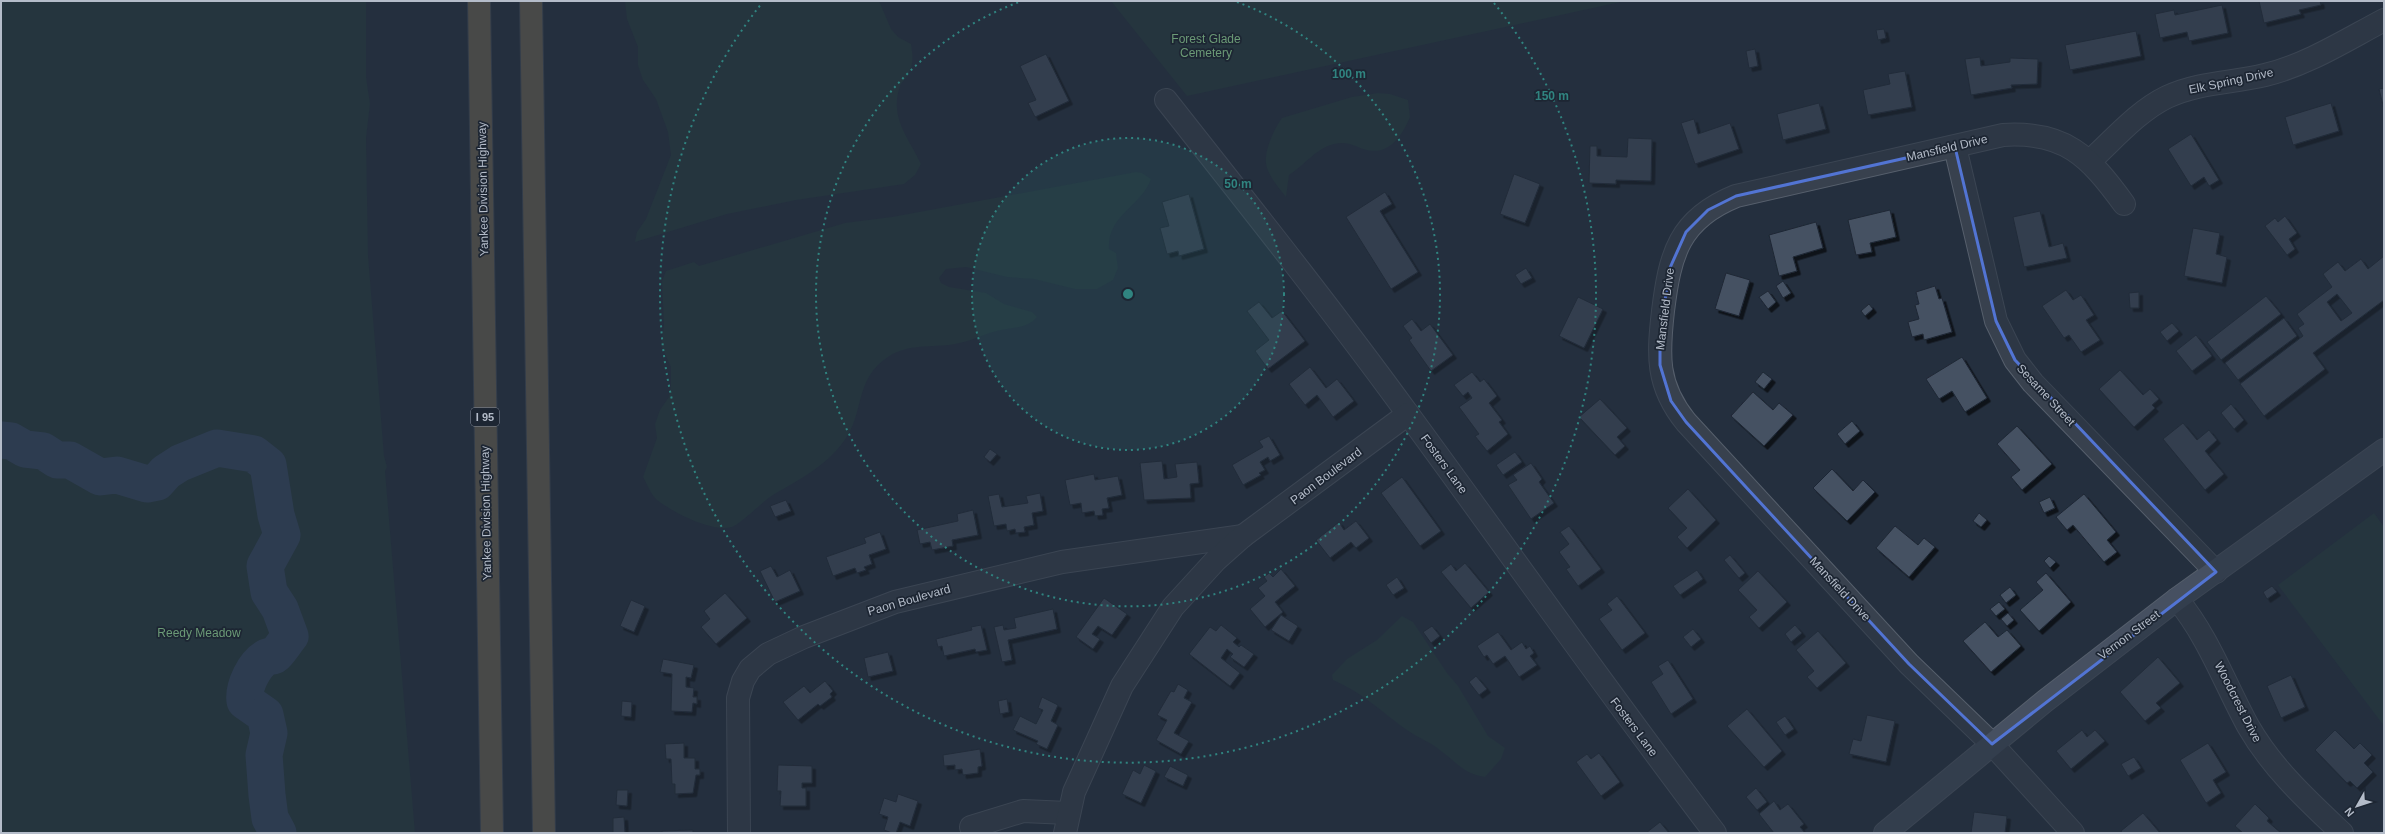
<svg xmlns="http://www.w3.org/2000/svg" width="2385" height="834" font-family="Arial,sans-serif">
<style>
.green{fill:#263c3f}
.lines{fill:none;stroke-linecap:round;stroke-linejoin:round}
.river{stroke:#394c67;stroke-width:37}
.building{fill:#455162;stroke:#1f2835;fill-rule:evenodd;filter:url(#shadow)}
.minor-casing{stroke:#565f6c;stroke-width:24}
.secondary-casing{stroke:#565f6c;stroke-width:24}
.motorway-casing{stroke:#434c59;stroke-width:24}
.minor{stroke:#38414e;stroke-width:22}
.secondary{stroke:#465061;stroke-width:22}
.motorway{stroke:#746855;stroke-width:22}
.marked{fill:none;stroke:#5274d3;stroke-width:3;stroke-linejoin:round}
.ring{fill:none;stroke:#308480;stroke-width:2;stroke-dasharray:2 4}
.labels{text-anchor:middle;stroke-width:3.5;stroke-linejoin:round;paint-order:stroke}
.shield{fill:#1d2633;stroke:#878f9c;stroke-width:1}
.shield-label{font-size:11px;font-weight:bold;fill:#b4bcc9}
.park-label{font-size:12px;fill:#6b9a76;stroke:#1d2633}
.street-label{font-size:12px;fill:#b4bcc9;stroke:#1d2633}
.centre{fill:#308480;stroke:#1d2633;stroke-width:2}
.ring-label{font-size:12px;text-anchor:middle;font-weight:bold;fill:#308480;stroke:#1d2633;stroke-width:3.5;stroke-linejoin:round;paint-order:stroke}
</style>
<defs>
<filter id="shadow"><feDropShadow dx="3.5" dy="3.5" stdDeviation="0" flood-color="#0009"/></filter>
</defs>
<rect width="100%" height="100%" fill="#242f3e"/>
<g class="green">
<path d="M1,1H366V77L370,104L366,138L368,255L384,456L387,467L385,471L415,833H1Z"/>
<path d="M625,1H879L891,29L898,37L911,44C913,57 914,65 907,76C905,80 901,83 900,86C889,118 909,138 921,164L915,175L904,184L796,200L727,214L635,242L637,232L646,219L671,155L668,132L656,99L643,80L638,65V47L627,19Z"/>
<path d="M1111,1H1625L1187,96Z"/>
<path d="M1378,93L1390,94L1408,100L1410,117C1401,138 1388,157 1363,149C1353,145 1346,141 1334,144C1315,149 1305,165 1289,175L1286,197C1279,188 1271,179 1267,168C1262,154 1274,129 1282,118L1352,97Z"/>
<path d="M1136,172L1142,173L1151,179C1142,206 1107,215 1109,249L1116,253L1118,268L1113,280L1097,289H1075L1034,279L1007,277L966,267L946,269L939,278L941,283L949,287L986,293L1004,304L1032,312L1037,317C1027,330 1007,327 993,332C980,336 968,342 955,344C932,348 909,343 888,357C854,379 865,413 844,441C825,467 800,479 773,495C763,501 742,523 732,527C713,533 672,512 657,500C651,495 647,484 643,477L657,438L655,424L660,410L669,397L671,385V367L661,345L664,326L662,281L666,271L694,262L699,266L845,223L892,217Z"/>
<path d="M2374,513L2384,527V726L2278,585Z"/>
<path d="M1402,616L1413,622L1447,673L1458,686L1488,736L1505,748L1501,759L1485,777C1464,774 1456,762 1441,751C1431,742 1418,738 1407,730C1380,711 1365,694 1333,680L1332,675L1347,659L1377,640Z"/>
</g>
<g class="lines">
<path class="river" d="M1,440L11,441L25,449L43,451L57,460H70L100,477L117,475L147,484L157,482L166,472L180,463L217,448L254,454L268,465L276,515L282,535L265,566L269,592L280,609L290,636C285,642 281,649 276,654C274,657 270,656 267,657C254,664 243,687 245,701L265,715L269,733L264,755L267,795L270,818L278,833"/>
</g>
<g class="building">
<path d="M2259,1H2320L2321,5L2299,10L2301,14L2264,23Z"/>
<path d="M2222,5L2228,33L2189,41L2187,32L2160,38L2155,14L2174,10L2175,15Z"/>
<path d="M1884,29L1886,38L1878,40L1876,30Z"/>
<path d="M2136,31L2141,56L2070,70L2065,45Z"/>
<path d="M1755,49L1758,66L1749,68L1746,51Z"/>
<path d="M1046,54L1069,101L1035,117L1028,103L1036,100L1020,66Z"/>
<path d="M1980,57L1981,66L2010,62V58L2038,59L2037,84L2011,85L2012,88L1971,95L1965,59Z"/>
<path d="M1905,71L1912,107L1868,115L1863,90L1890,84L1888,74Z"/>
<path d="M2384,88V109L2379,89Z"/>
<path d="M1819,103L1826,129L1783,140L1777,114Z"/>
<path d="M2331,103L2339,131L2293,145L2285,117Z"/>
<path d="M1694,119L1698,134L1730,123L1739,149L1695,164L1681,123Z"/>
<path d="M2191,134L2219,180L2209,186L2204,177L2191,186L2168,149Z"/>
<path d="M1628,138L1652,139L1651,181L1616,180V184L1589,183L1590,146H1597V156L1627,157Z"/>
<path d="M1514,174L1540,184L1525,223L1500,214Z"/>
<path d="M1385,192L1392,204L1380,211L1418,272L1391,289L1346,217Z"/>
<path d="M1189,194L1204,249L1179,256L1178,251L1167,254L1160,228L1169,226L1162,202Z"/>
<path d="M1890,210L1896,237L1870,243L1872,252L1856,255L1848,220Z"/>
<path d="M2040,211L2049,247L2063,243L2067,258L2024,267L2013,217Z"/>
<path d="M2285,216L2297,233L2289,239L2295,249L2287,255L2265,226L2275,218L2278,222Z"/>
<path d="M1816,222L1823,248L1793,257L1797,271L1779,276L1769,235Z"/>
<path d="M2193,228L2220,233L2216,254L2227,257L2222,283L2184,276Z"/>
<path d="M2384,256V300L2313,353L2325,369L2264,416L2240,384L2303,336L2298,328L2304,324L2297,314L2332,287L2323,274L2338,262L2345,271L2361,259L2368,269ZM2337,294L2352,313L2341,321L2327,302Z"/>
<path d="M1526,268L1532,278L1521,284L1515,275Z"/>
<path d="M1726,273L1750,280L1739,316L1715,309Z"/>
<path d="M1783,281L1791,293L1783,298L1776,286Z"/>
<path d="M1935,286L1939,299L1942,298L1952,332L1924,340L1923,334L1912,337L1908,322L1919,319L1915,305L1919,304L1916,292Z"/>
<path d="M2066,290L2073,300L2081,295L2094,315L2086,320L2100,340L2081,352L2069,335L2064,338L2042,306Z"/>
<path d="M1768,291L1776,302L1768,309L1759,297Z"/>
<path d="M2139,292V308H2130L2129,293Z"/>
<path d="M2266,296L2281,314L2221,360L2207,342Z"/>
<path d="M1578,297L1603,309L1584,348L1559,336Z"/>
<path d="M1259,302L1272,318L1282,311L1305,341L1268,369L1255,351L1269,340L1247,311Z"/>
<path d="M1869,304L1873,309L1865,316L1861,311Z"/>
<path d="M2284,318L2297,336L2238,380L2225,363Z"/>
<path d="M1412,319L1421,331L1430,324L1453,355L1431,371L1409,340L1412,338L1403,326Z"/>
<path d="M2172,323L2179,331L2167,341L2160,332Z"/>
<path d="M2196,335L2212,356L2192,371L2176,351Z"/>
<path d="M1962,357L1987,398L1965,412L1952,391L1939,399L1926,379Z"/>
<path d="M1310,367L1326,388L1337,379L1354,401L1333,417L1317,395L1305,405L1289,384Z"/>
<path d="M2120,370L2143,395L2150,389L2159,399L2152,405L2155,408L2134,427L2099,389Z"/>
<path d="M1472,372L1480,382L1484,379L1497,396L1489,403L1502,420L1499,422L1508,434L1487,451L1475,436L1479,434L1459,407L1472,398L1468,392L1463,396L1454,385Z"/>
<path d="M1763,372L1772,379L1764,389L1755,382Z"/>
<path d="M1753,392L1773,410L1779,403L1793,415L1764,446L1731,416Z"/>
<path d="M1600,399L1627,428L1617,437L1625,446L1615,455L1579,417Z"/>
<path d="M2231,404L2244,420L2234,429L2221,413Z"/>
<path d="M1852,421L1860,431L1845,444L1837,434Z"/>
<path d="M2183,423L2197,440L2209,430L2217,440L2205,451L2224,474L2205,490L2163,439Z"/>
<path d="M2017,426L2052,464L2022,490L2011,477L2020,470L1997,444Z"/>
<path d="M1269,436L1280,455L1270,461L1268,457L1260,462L1265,470L1259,473L1261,475L1243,485L1232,465L1263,447L1259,441Z"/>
<path d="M990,449L997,454L990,462L984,457Z"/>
<path d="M1515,452L1522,462L1503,475L1496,465Z"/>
<path d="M1162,461L1164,479L1177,477L1175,464L1197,462L1199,483L1190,484L1191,498L1144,500L1140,463Z"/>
<path d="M1531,463L1542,479L1539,482L1554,503L1531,519L1508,485L1517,480L1513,475Z"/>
<path d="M1832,469L1853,491L1863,480L1875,492L1847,521L1813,488Z"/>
<path d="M1094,474L1095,480L1118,476L1122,495L1107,498L1109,508L1102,509L1103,515L1095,516L1094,511L1082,513L1081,503L1070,505L1065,480Z"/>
<path d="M1402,477L1441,531L1420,546L1381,493Z"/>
<path d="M1688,489L1716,520L1687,548L1677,537L1687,528L1668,508Z"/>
<path d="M1040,493L1043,511L1032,513L1034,525L1024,527L1025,532L1016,533L1015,529L1007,531L1006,524L994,526L988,496L999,494L1002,507L1028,503L1026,496Z"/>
<path d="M2084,494L2116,532L2107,540L2117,552L2104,562L2073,525L2067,530L2056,517Z"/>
<path d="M2050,497L2055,508L2044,513L2039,502Z"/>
<path d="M786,500L791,511L775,517L770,506Z"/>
<path d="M973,510L978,535L952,540L953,546L932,550L930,542L920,544L917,530L958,521L957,514Z"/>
<path d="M1979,513L1987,520L1981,527L1973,521Z"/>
<path d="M1356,521L1369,538L1356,548L1351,542L1330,558L1316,540L1339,522L1344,530Z"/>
<path d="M1569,526L1601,569L1578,586L1566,569L1570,567L1559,552L1569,544L1560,532Z"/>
<path d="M1895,526L1918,545L1924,538L1935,547L1909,577L1876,548Z"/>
<path d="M880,532L886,549L869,555L872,564L864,567L866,570L857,573L855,568L833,576L826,557L866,543L864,538Z"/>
<path d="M1730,555L1745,573L1739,578L1724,560Z"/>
<path d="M2049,556L2056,562L2050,568L2044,561Z"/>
<path d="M1465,563L1489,592L1471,608L1441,572L1451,564L1456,571Z"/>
<path d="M771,566L777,577L790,570L800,591L775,602L760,571Z"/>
<path d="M1281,569L1295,586L1275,602L1283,612L1265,627L1250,609L1265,596L1258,588L1267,581L1264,577L1269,573L1273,577Z"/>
<path d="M1697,570L1703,579L1680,595L1673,586Z"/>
<path d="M1758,571L1787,602L1759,628L1749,617L1757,610L1738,590Z"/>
<path d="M2046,573L2071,602L2039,631L2020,610L2043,590L2036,582Z"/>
<path d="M1397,577L1404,588L1393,595L1386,585Z"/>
<path d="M2272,586L2277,592L2267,599L2263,592Z"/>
<path d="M2010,587L2016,595L2006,603L2000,595Z"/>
<path d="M725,593L747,618L716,644L701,627L710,619L704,611Z"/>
<path d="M1617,596L1645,633L1622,650L1599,619L1612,610L1607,604Z"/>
<path d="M1104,598L1127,614L1112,635L1098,626L1092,634L1100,639L1093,649L1076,637Z"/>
<path d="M631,600L645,606L634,632L620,626Z"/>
<path d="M1999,602L2005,609L1996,616L1990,609Z"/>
<path d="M1053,609L1057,629L1008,640L1012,660L1002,662L994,627L1003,625L1004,630L1016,628L1014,618Z"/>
<path d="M2008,613L2014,620L2007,626L2001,619Z"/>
<path d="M1281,615L1298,626L1289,641L1271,630Z"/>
<path d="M1985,622L1998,637L2007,630L2021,646L1991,672L1963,641Z"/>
<path d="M981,625L987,650L976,652L975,649L944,656L942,646L938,647L936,639L972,630L971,627Z"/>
<path d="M1221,625L1237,638L1233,642L1239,647L1241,645L1254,654L1244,667L1230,657L1233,654L1227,649L1221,658L1240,673L1230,686L1189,654L1210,627L1216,631Z"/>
<path d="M1795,625L1802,633L1791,642L1785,634Z"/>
<path d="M1432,626L1440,636L1431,643L1423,632Z"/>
<path d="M1693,629L1701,639L1691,647L1683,637Z"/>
<path d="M1818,631L1846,663L1817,688L1807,677L1814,671L1796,650Z"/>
<path d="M1498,632L1511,650L1522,642L1526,649L1530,646L1534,653L1530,656L1537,665L1519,677L1505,656L1493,664L1487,655L1484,657L1477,646Z"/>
<path d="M888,652L893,671L868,677L864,658Z"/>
<path d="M2158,657L2180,683L2156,703L2161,708L2145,721L2120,692Z"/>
<path d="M663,659L694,665L691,678L686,677V687L694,688L693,697H697V704L693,703L692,712L671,711L672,674L660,672Z"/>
<path d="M1668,660L1693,699L1671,714L1651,682L1663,674L1658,666Z"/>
<path d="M2291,675L2305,707L2281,718L2267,686Z"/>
<path d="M1476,676L1487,689L1479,695L1469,682Z"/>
<path d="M825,681L833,691L830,694L832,697L820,706L818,704L798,720L783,702L804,686L810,693Z"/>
<path d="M1178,684L1188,690L1184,698L1192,702L1174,733L1189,741L1181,754L1156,740L1167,720L1157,715L1171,691L1174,692Z"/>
<path d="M1042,697L1058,705L1051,721L1058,725L1047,749L1036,744L1038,741L1013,730L1020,716L1036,724L1043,710L1038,708Z"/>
<path d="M1007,699L1009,712L1000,714L998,701Z"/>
<path d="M622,701L632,702L631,717L621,716Z"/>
<path d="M1747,709L1782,751L1764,767L1727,726Z"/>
<path d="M1867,715L1895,721L1886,762L1849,754L1853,739L1861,741Z"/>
<path d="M1785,716L1794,729L1785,735L1776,722Z"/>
<path d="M2082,730L2087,737L2095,730L2105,741L2071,769L2056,751Z"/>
<path d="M2335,730L2354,749L2360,743L2372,755L2364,763L2373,772L2357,788L2350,781L2347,783L2315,750Z"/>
<path d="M684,743V758H695V769H700V775H696L693,793L675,794V784H672L671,759H666L665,744Z"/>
<path d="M2208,743L2226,772L2213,780L2221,793L2206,803L2180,760Z"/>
<path d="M980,749L982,766L978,767V773L963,775L962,769L955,770V765L944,766L943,755Z"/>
<path d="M1599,753L1620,782L1601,796L1576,762L1587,754L1591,759Z"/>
<path d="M2134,757L2141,768L2128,776L2121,764Z"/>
<path d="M778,765L812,766V783H802V788H806V806H780L781,791H777Z"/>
<path d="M1144,765L1156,771L1141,803L1122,794L1133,770L1140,774Z"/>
<path d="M1170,766L1188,775L1183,786L1164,777Z"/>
<path d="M1756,788L1767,802L1757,810L1746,797Z"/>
<path d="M617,790H628L627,806L616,805Z"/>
<path d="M898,794L918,801L910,826L900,822L896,833H892L884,830L888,817L879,814L884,798L896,802Z"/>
<path d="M1774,801L1780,810L1788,804L1804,824L1800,827L1805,833H1774L1759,814Z"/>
<path d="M2255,804L2269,818L2267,821L2281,833H2243L2235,826Z"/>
<path d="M1974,812L2007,816L2005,833H1971Z"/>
<path d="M2143,813L2160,833H2122L2121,831Z"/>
<path d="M624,817L625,833H613V818Z"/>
<path d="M1660,822L1669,833H1646Z"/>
<path d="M693,830V833H662V831Z"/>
</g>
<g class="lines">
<defs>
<g id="minor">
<path d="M1166,100C1248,204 1330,307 1408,414C1510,553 1610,695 1715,833"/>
<path d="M1955,147L1996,321L2015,360L2033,383L2216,572"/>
<path d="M2090,161C2114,139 2138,111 2167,97C2199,82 2232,83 2265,75C2307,65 2346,40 2384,20"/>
<path d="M2177,599C2209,638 2224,682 2248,726C2272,768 2307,800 2342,833"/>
<path d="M971,827L1023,811L1068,813"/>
<path d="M739,833L738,698L743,681L750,669L768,654L804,637L895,602L1062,562L1243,536"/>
<path d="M1065,833L1074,792L1122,686L1173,607L1216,560L1243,536L1408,414"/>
<path d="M2073,833L1992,744L1909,664L1686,422C1656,385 1658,355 1663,311C1670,254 1679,219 1736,196L2003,135C2065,131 2089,156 2124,204"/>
</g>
<path id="secondary" d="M1885,833L2045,701L2177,599L2384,450"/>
<g id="motorway">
<path d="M479,1L492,833"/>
<path d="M531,1L544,833"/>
</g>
</defs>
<use href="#minor" class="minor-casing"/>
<use href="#secondary" class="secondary-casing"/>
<use href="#motorway" class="motorway-casing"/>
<use href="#minor" class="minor"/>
<use href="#secondary" class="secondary"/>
<use href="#motorway" class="motorway"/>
</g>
<path d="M0 0H2385V834H0ZM1955,147L1996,321L2015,360L2216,572L1992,744L1909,664L1686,422L1671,401L1660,365V340L1669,270L1686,232L1708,210L1736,196Z" fill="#242f3e" fill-opacity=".55" fill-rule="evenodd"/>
<path class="marked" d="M1955,147L1996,321L2015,360L2216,572L1992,744L1909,664L1686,422L1671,401L1660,365V340L1669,270L1686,232L1708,210L1736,196Z"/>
<circle cx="1128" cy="294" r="156" fill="#308480" fill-opacity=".12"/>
<g class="ring">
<circle cx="1128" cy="294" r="156"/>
<path d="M1237 2A312 312 0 1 1 1019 2"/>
<path d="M1494 3A468 468 0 1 1 762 3"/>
</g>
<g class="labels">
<rect class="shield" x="471" y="408" width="28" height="18" rx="3"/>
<g class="shield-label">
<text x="485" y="421">I 95</text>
</g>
<g class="park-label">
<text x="1206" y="43">Forest Glade<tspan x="1206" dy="14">Cemetery</tspan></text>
<text x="199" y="637">Reedy Meadow</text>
</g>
<g class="street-label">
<text transform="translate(2231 81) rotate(-12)" y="4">Elk Spring Drive</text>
<text transform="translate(1947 148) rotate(-13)" y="4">Mansfield Drive</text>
<text transform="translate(483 189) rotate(-91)" y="4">Yankee Division Highway</text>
<text transform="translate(1665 309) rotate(-83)" y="4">Mansfield Drive</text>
<text transform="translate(2046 395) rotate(47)" y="4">Sesame Street</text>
<text transform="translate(1444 464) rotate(54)" y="4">Fosters Lane</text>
<text transform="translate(1326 476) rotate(-37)" y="4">Paon Boulevard</text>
<text transform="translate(486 513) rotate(-91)" y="4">Yankee Division Highway</text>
<text transform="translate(1840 589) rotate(47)" y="4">Mansfield Drive</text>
<text transform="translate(909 600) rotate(-16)" y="4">Paon Boulevard</text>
<text transform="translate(2129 635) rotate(-37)" y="4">Vernon Street</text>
<text transform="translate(2238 702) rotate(63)" y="4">Woodcrest Drive</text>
<text transform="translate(1634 727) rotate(53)" y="4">Fosters Lane</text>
</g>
</g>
<circle cx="1128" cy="294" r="6" class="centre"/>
<g class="ring-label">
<text x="1349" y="78">100 m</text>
<text x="1552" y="100">150 m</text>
<text x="1238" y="188">50 m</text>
</g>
<rect width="2385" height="834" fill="none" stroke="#b4bcc9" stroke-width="4"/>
<g transform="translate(2357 806) rotate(231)" stroke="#1d2633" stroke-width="3" paint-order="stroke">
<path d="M0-3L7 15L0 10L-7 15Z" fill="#b4bcc9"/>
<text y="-6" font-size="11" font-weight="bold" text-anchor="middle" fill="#b4bcc9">N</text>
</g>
</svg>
